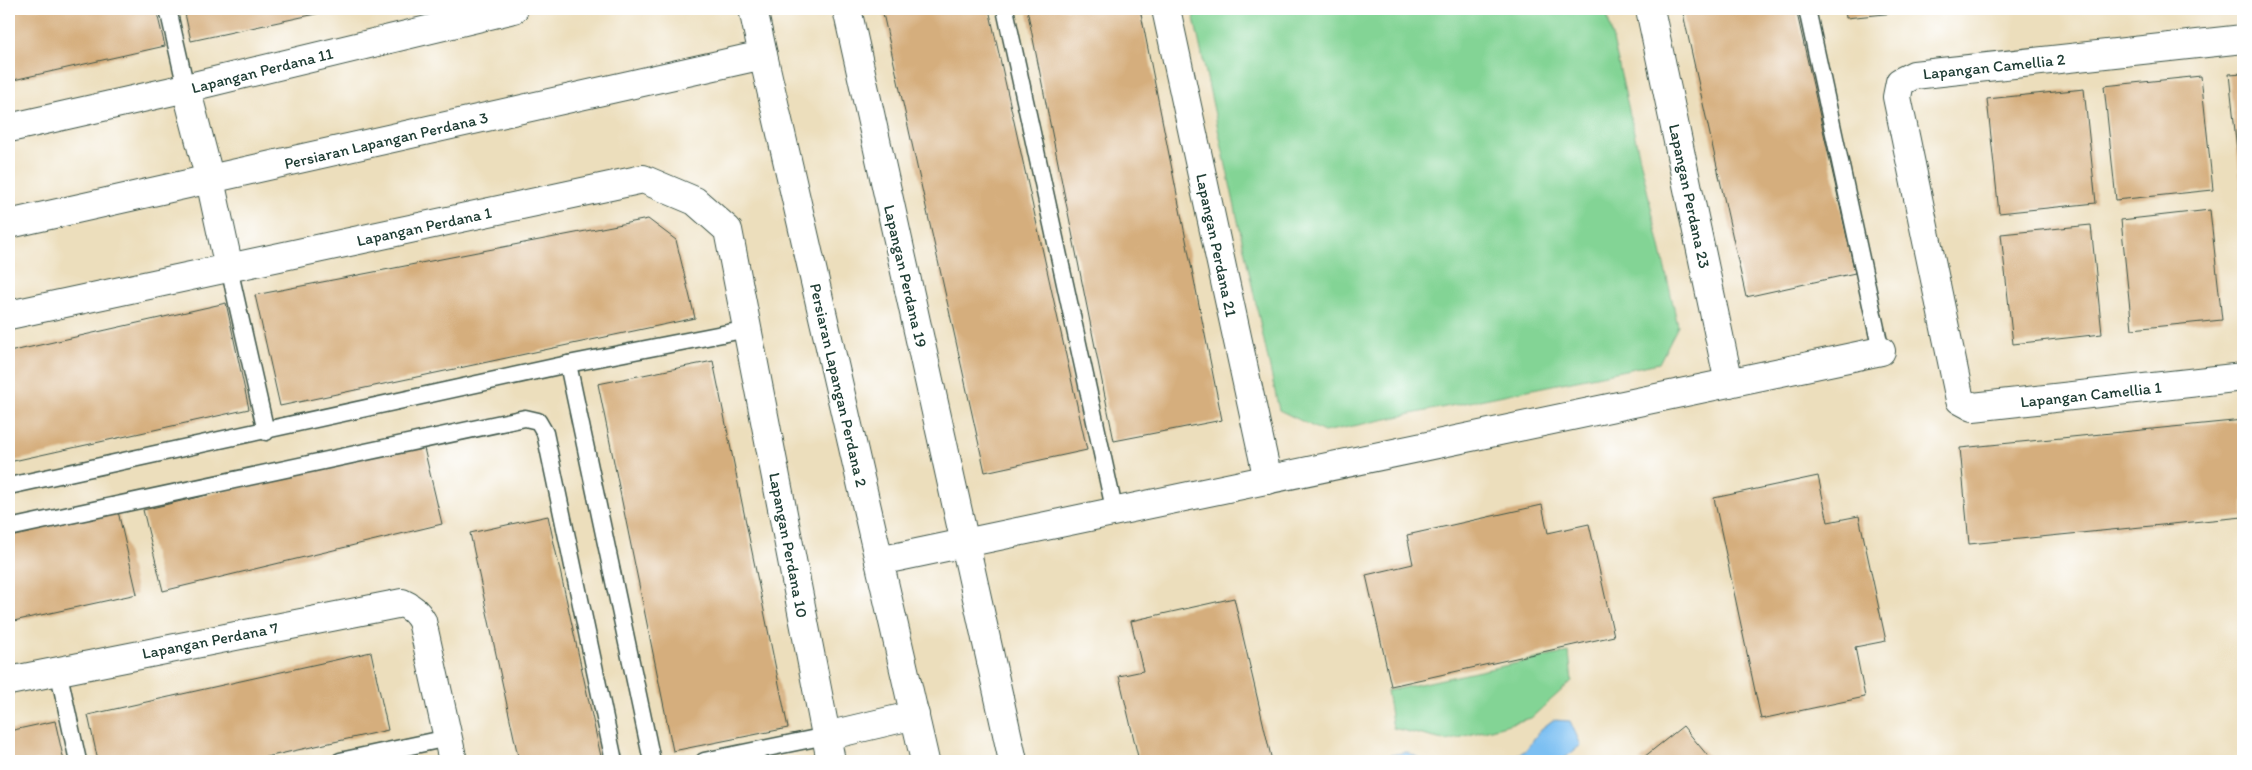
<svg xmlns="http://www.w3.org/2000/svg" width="2252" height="770" font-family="Itim,sans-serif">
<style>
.green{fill:#83d495;stroke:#518864}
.water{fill:#7cbff2;stroke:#4e7e93}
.building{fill:#d5ae7d}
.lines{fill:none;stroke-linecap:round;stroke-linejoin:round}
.service-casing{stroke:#3e5548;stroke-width:19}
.minor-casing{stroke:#3e5548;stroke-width:30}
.tertiary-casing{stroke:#3e5548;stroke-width:30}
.service{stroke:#fff;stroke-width:16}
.minor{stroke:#fff;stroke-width:28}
.tertiary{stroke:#fff;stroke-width:28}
.labels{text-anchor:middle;stroke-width:4.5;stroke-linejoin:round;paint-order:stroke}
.street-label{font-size:16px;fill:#1f3d34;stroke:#fff}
</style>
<rect width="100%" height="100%" fill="#fff"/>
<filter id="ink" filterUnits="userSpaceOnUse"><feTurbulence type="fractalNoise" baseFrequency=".02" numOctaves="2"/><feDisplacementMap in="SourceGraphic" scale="10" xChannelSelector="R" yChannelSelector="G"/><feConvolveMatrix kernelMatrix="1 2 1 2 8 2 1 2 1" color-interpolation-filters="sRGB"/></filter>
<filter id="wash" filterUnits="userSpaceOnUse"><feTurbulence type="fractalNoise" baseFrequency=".0096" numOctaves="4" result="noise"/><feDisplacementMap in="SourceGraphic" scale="20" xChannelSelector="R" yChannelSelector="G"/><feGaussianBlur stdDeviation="1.12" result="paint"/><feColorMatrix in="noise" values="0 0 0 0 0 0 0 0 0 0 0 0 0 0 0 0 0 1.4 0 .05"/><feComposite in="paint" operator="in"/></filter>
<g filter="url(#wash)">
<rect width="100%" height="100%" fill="#ecdebc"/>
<g class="green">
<path d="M1192,9H1606L1678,326L1659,363L1324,432L1279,410Z"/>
<path d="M1569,652L1572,681L1531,718L1447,741L1393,728L1387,691Z"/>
</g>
<g class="water">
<path d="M1553,720L1570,721L1581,745L1561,761H1501L1525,751L1541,729Z"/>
<path d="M1407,752L1425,761H1358Z"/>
</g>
<g id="blocks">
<g class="building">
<path d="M9,9H156L165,46L9,81Z"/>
<path d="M184,9H334V10L191,41Z"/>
<path d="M882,9H989L1087,450L985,472Z"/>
<path d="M1027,9H1140L1222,420L1114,441Z"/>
<path d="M1682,9H1796L1855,273L1746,297Z"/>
<path d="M1845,9H1924V10L1846,18Z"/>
<path d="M2243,73V188L2241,189L2229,74Z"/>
<path d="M2201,76L2213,190L2116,200L2104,86Z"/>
<path d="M2084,89L2096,203L1999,213L1987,99Z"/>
<path d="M2210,210L2222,320L2132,329L2121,220Z"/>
<path d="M648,219L676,240L695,318L280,406L255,295Z"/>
<path d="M2091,225L2102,334L2013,344L2001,234Z"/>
<path d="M226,303L249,409L9,462V352Z"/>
<path d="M713,361L788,728L673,751L598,384Z"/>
<path d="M2243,420V517L1969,544L1960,448Z"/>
<path d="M423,444L442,524L163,591L143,510Z"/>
<path d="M1818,476L1828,522L1859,516L1886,641L1855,647L1865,697L1761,719L1714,498Z"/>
<path d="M1542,505L1548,533L1589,524L1614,636L1391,686L1366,575L1413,564L1407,535Z"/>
<path d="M117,507L137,594L9,622V531Z"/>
<path d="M548,516L602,761H519L470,533Z"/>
<path d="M1234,598L1272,761H1139L1119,676L1143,671L1131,621Z"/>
<path d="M371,652L388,730L248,761H98L88,715Z"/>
<path d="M55,721L64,761H9V731Z"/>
<path d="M1683,726L1712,761H1639Z"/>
</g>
</g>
</g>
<g filter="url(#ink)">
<use href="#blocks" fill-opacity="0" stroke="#3e5548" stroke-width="1"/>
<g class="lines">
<defs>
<g id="service">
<path d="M168,9L186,88"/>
<path d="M1005,9L1115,513"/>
<path d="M1807,9L1881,351"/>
<path d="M229,268L266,432"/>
<path d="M568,364L652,761"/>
<path d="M9,486L568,364L748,329"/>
<path d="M9,528L525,418L538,421L545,433L614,761"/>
<path d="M58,670L78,761"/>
<path d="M340,761L448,738"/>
<path d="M704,761L826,736"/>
</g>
<g id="minor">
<path d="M847,9L1013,761"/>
<path d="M1166,9L1268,480"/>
<path d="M1650,9L1729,383"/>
<path d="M2243,39L1914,75L1900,82L1897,97L1960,400L1973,407L2243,377"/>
<path d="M763,55L925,761"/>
<path d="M186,88L210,180L229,268"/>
<path d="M9,128L186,88L514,9"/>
<path d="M9,315L643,179L695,201L728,230L831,761"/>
<path d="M879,561L1881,351"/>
<path d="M9,681L402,603C412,607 417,612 422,621L453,761"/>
<path d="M826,736L915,715"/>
</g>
<path id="tertiary" d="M9,224L763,55L753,9"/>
</defs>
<use href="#service" class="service-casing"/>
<use href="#minor" class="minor-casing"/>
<use href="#tertiary" class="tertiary-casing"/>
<use href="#service" class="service"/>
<use href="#minor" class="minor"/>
<use href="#tertiary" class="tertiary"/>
</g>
</g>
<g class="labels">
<g class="street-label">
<text transform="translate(1994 66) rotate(-6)" y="6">Lapangan Camellia 2</text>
<text transform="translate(262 70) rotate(-14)" y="6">Lapangan Perdana 11</text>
<text transform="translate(386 140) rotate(-13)" y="6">Persiaran Lapangan Perdana 3</text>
<text transform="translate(1690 196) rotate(78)" y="6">Lapangan Perdana 23</text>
<text transform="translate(424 226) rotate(-12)" y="6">Lapangan Perdana 1</text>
<text transform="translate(1217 245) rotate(78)" y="6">Lapangan Perdana 21</text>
<text transform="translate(906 276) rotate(77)" y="6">Lapangan Perdana 19</text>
<text transform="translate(839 385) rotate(77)" y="6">Persiaran Lapangan Perdana 2</text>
<text transform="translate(2091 394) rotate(-6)" y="6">Lapangan Camellia 1</text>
<text transform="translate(789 545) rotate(79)" y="6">Lapangan Perdana 10</text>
<text transform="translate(210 640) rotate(-11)" y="6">Lapangan Perdana 7</text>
</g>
</g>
<rect width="2252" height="770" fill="none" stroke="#fff" stroke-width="30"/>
</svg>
